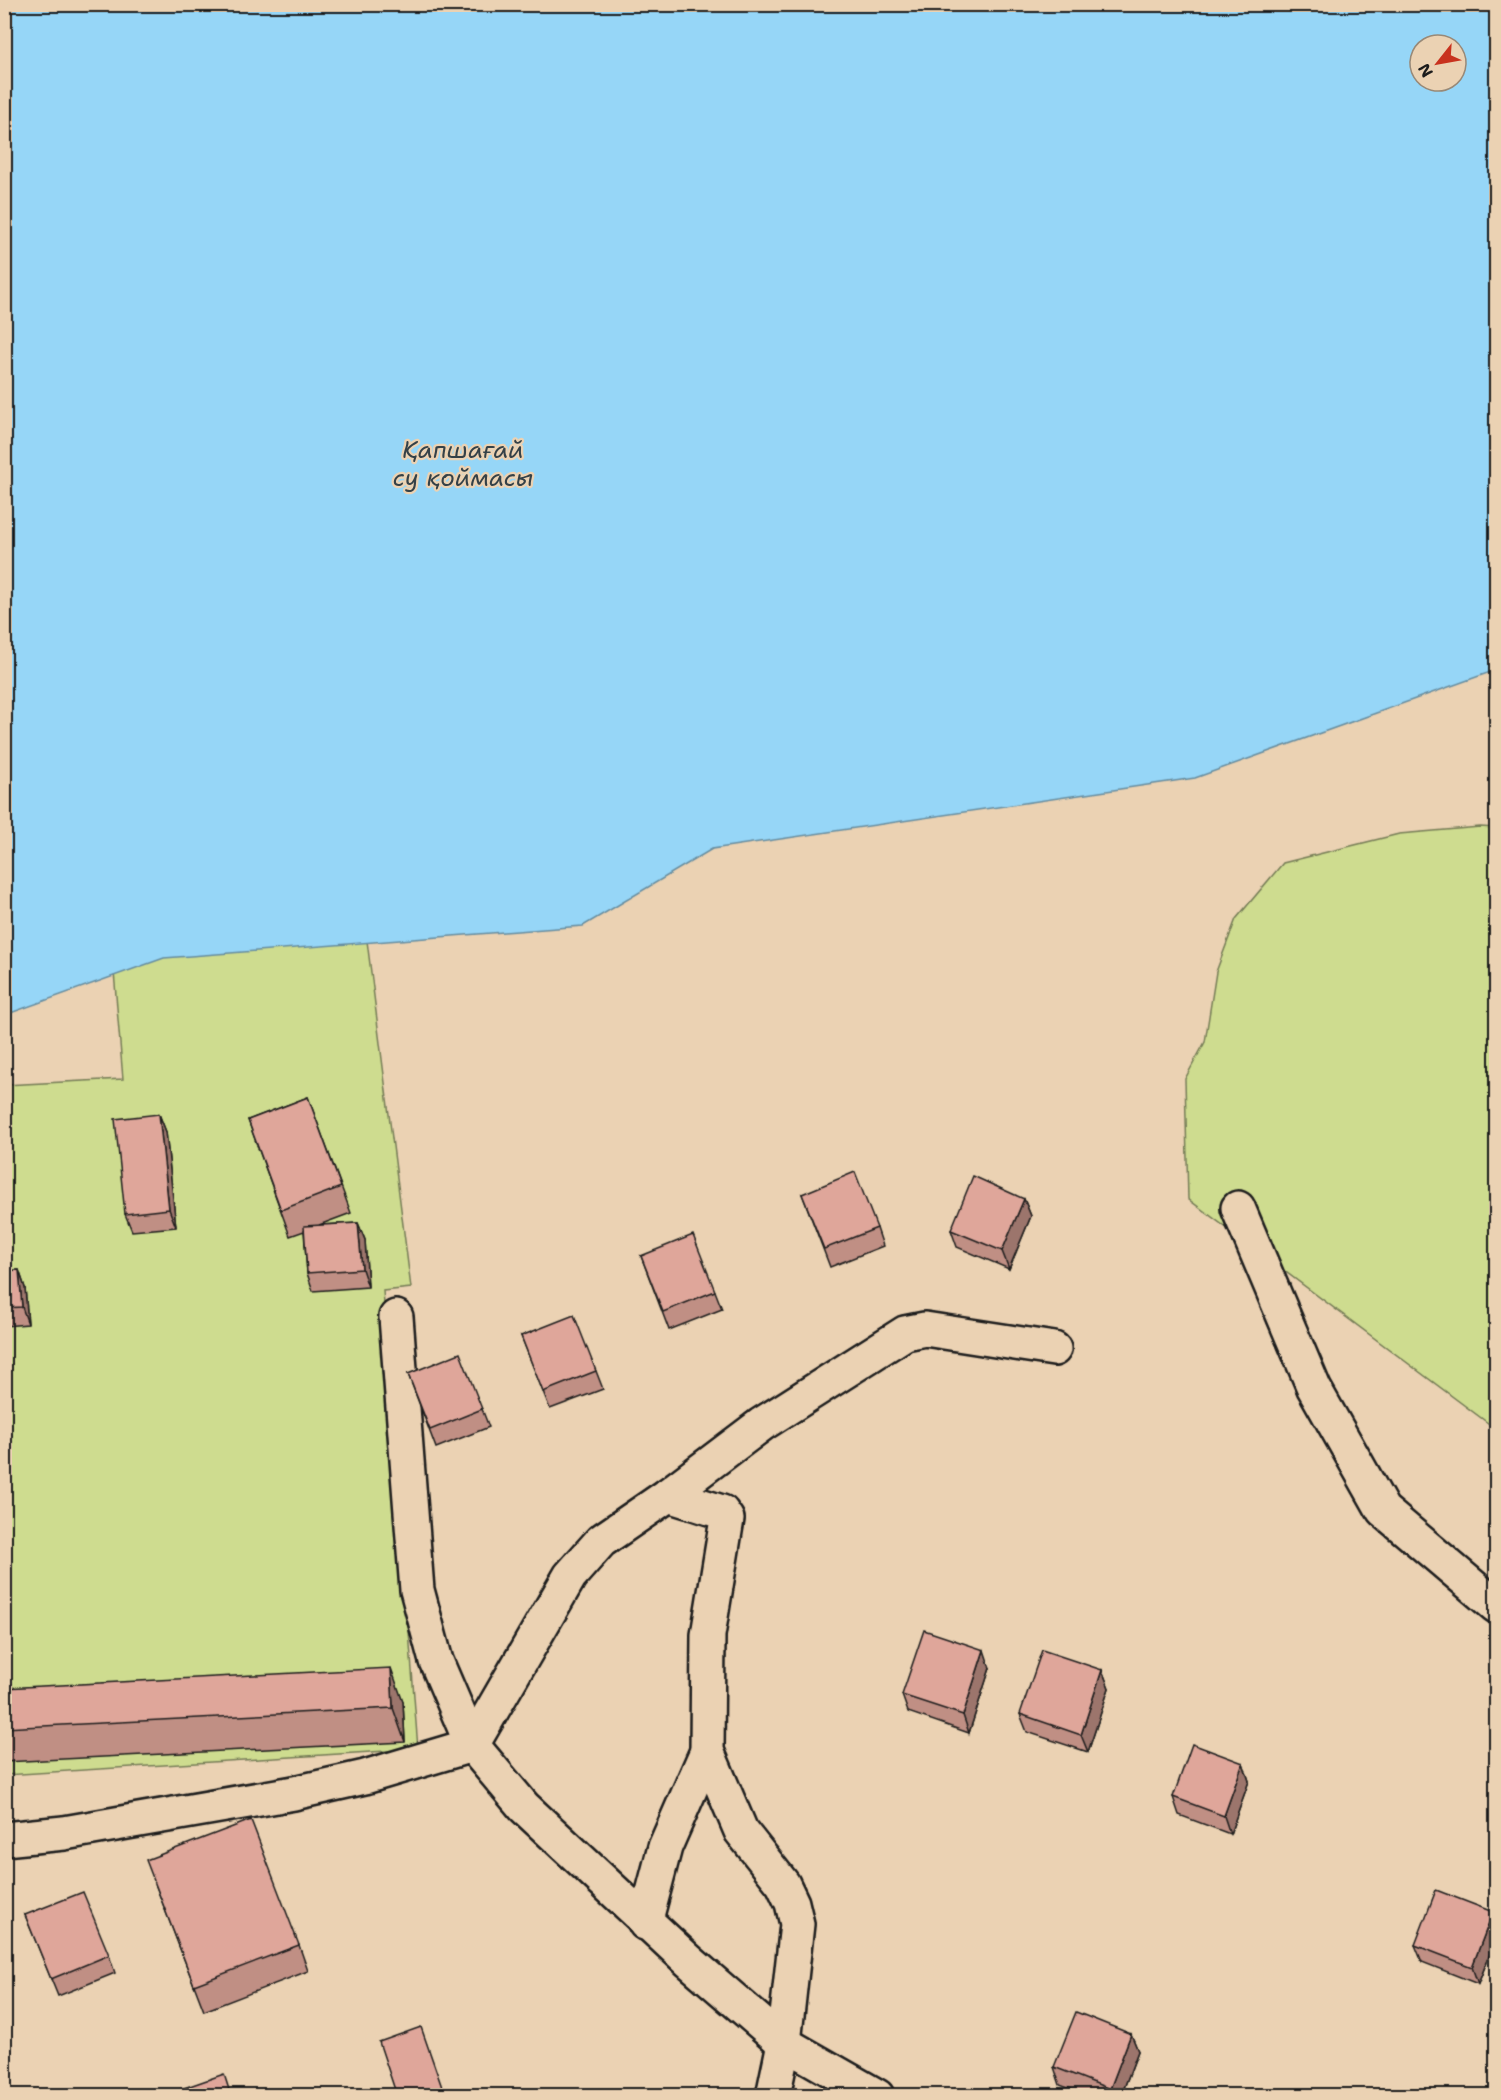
<svg xmlns="http://www.w3.org/2000/svg" width="1501" height="2100" font-family="'Shantell Sans',sans-serif">
<style>
.green{fill:#cedc8f;stroke:#757c56;stroke-width:1.5}
.water{fill:#96d6f7;stroke:#658c9f;stroke-width:1.5;fill-rule:evenodd}
.lines{fill:none;stroke-linecap:round;stroke-linejoin:round}
.minor-casing{stroke:#1c1c1c;stroke-width:38}
.minor{stroke:#ebd2b3;stroke-width:33}
.wall{fill:#c08f84;stroke:#1c1c1c;stroke-width:1.5}
.shaded-wall{fill:#9c746c;stroke:#1c1c1c;stroke-width:1.5}
.building{fill:#dfa69a;stroke:#1c1c1c;stroke-width:1.5}
.labels{text-anchor:middle;stroke-width:4.5;stroke-linejoin:round;paint-order:stroke}
.water-label{font-size:24px;font-style:italic;fill:#344148;stroke:#ebd2b3}
</style>
<rect width="100%" height="100%" fill="#ebd2b3"/>
<filter id="ink" filterUnits="userSpaceOnUse"><feTurbulence type="fractalNoise" baseFrequency=".0167" numOctaves="2"/><feDisplacementMap in="SourceGraphic" scale="12" xChannelSelector="R" yChannelSelector="G"/><feConvolveMatrix kernelMatrix="1 2 1 2 8 2 1 2 1" color-interpolation-filters="sRGB"/></filter>
<g filter="url(#ink)">
<g class="green">
<path d="M1480,827L1496,828V1429L1188,1199L1185,1079L1205,1042L1216,972L1236,919L1283,863L1399,834Z"/>
<path d="M357,862L411,1288L383,1291L418,1749L5,1775L4,1085L123,1079L110,924Z"/>
</g>
<path class="water" d="M4,5H1496V670L1195,778L712,849L583,926L164,958L5,1015ZM1420,45H1456V81H1420Z"/>
<g class="lines">
<defs>
<g id="minor">
<path d="M1238,1208L1314,1388L1383,1510L1496,1606"/>
<path d="M396,1317L417,1590L436,1661L472,1745"/>
<path d="M668,1495L722,1512L727,1519L708,1635L707,1751L741,1831L783,1884L792,1903L797,1924L784,2043L773,2096"/>
<path d="M472,1745L570,1576L601,1541L668,1495L762,1424L905,1333L925,1329L1054,1349"/>
<path d="M4,1839L64,1833L294,1793L365,1777L472,1745L524,1807L689,1961L784,2043L877,2096"/>
<path d="M645,1923L665,1847L707,1751"/>
</g>
</defs>
<use href="#minor" class="minor-casing"/>
<use href="#minor" class="minor"/>
</g>
<g class="wall">
<path d="M308,1097L351,1213L319,1225L358,1223L365,1240L368,1287L313,1291L307,1273L304,1231L290,1236L248,1120Z"/>
<path d="M159,1114L166,1132L176,1227L132,1231L125,1214Z"/>
<path d="M802,1194L877,1228L883,1246L830,1267Z"/>
<path d="M1024,1199L1031,1216L1009,1269L957,1247L951,1230Z"/>
<path d="M641,1256L715,1291L722,1309L669,1330Z"/>
<path d="M19,1270L25,1288L28,1324L4,1326V1271Z"/>
<path d="M521,1336L596,1371L603,1389L550,1409Z"/>
<path d="M408,1374L482,1409L489,1427L436,1448Z"/>
<path d="M990,1668L969,1733L908,1712L902,1695Z"/>
<path d="M1102,1670L1109,1688L1088,1752L1027,1732L1020,1714Z"/>
<path d="M4,1688L403,1702L405,1742L4,1762Z"/>
<path d="M1243,1763L1249,1781L1230,1834L1179,1815L1173,1797Z"/>
<path d="M156,1886L299,1945L308,1971L204,2011Z"/>
<path d="M1493,1912L1497,1923V1936L1478,1984L1422,1962L1415,1945Z"/>
<path d="M25,1915L109,1955L115,1973L58,1996Z"/>
<path d="M1131,2034L1138,2051L1121,2096H1089L1060,2085L1054,2067Z"/>
</g>
<g class="shaded-wall">
<path d="M159,1114L166,1132L176,1227L169,1209Z"/>
<path d="M1024,1199L1031,1216L1009,1269L1002,1251Z"/>
<path d="M358,1223L365,1240L368,1287L362,1269Z"/>
<path d="M19,1270L25,1288L28,1324L22,1307Z"/>
<path d="M984,1650L990,1668L969,1733L963,1715Z"/>
<path d="M391,1668L403,1702L405,1742L393,1708Z"/>
<path d="M1102,1670L1109,1688L1088,1752L1081,1735Z"/>
<path d="M1243,1763L1249,1781L1230,1834L1224,1816Z"/>
<path d="M1493,1912L1497,1923V1936L1478,1984L1472,1967Z"/>
<path d="M1131,2034L1138,2051L1121,2096H1113L1110,2089Z"/>
</g>
<g class="building">
<path d="M308,1097L341,1187L281,1210L248,1120Z"/>
<path d="M159,1114L169,1209L125,1214L115,1119Z"/>
<path d="M855,1172L877,1228L824,1249L802,1194Z"/>
<path d="M973,1176L1024,1199L1002,1251L951,1230Z"/>
<path d="M358,1223L362,1269L307,1273L304,1226Z"/>
<path d="M693,1235L715,1291L663,1312L641,1256Z"/>
<path d="M19,1270L22,1307L4,1308V1271Z"/>
<path d="M574,1315L596,1371L543,1392L521,1336Z"/>
<path d="M460,1353L482,1409L430,1430L408,1374Z"/>
<path d="M924,1630L984,1650L963,1715L902,1695Z"/>
<path d="M1042,1650L1102,1670L1081,1735L1020,1714Z"/>
<path d="M391,1668L393,1708L4,1728V1688Z"/>
<path d="M1192,1744L1243,1763L1224,1816L1173,1797Z"/>
<path d="M251,1820L299,1945L194,1985L146,1860Z"/>
<path d="M1436,1890L1493,1912L1472,1967L1415,1945Z"/>
<path d="M83,1892L109,1955L51,1979L25,1915Z"/>
<path d="M1076,2012L1131,2034L1110,2089L1054,2067Z"/>
<path d="M421,2027L445,2096H397L379,2042Z"/>
<path d="M224,2074L231,2096H161Z"/>
</g>
</g>
<g class="labels">
<g class="water-label">
<text x="463" y="458">Қапшағай<tspan x="463" dy="28">су қоймасы</tspan></text>
</g>
</g>
<rect width="1501" height="2100" fill="none" stroke="#ebd2b3" stroke-width="24"/>
<rect x="12" y="12" width="1477" height="2076" fill="none" stroke="#1c1c1c" stroke-width="2" filter="url(#ink)"/>
<g transform="translate(1438 63) rotate(239)"><circle r="28" fill="#ebd2b3" stroke="#988977" stroke-width="1.5"/>
<path d="M0-4.5L10 22L0 15L-10 22Z" fill="#c8321e"/>
<text y="-9" font-size="16" font-weight="bold" text-anchor="middle" fill="#1c1c1c">N</text>
</g>
</svg>
